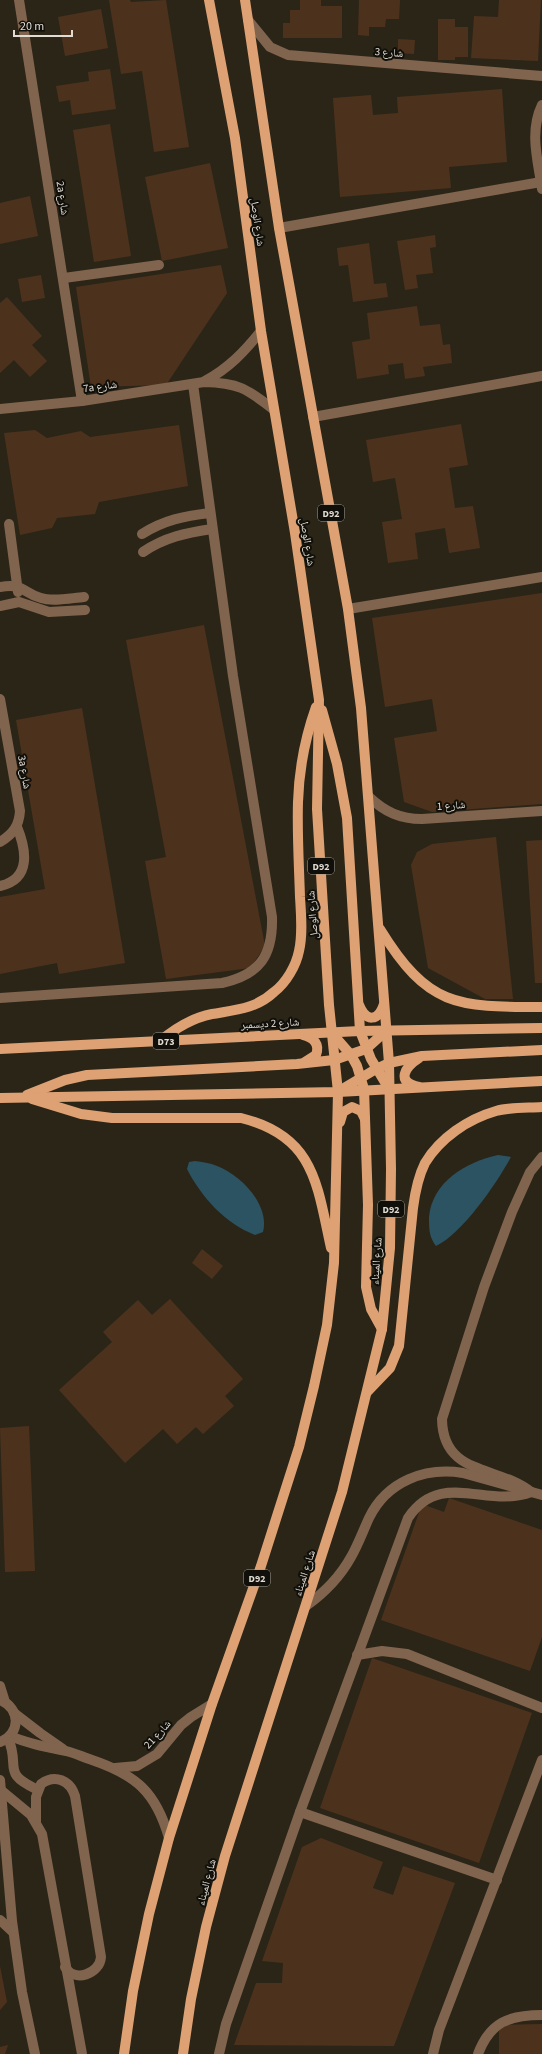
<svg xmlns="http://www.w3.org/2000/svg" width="542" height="2054" font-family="'Source Sans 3','Noto Naskh Arabic',sans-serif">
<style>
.water{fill:#2c5362}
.building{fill:#4c321c}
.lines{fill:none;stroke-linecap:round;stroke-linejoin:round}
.minor{stroke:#81644e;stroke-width:10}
.major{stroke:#dda173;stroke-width:10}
.labels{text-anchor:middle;stroke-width:4;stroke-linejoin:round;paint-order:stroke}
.shield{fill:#110f09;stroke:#a29e97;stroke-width:1}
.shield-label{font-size:10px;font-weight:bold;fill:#e0dcd4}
.street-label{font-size:11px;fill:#e0dcd4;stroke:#110f09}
</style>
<rect width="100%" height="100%" fill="#2b2518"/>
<g class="water">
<path d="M498,1155L511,1157C497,1183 462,1234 436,1246C429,1237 429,1229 429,1217C432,1182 466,1162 498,1155Z"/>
<path d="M195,1161C202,1162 210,1163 217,1166C241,1175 270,1205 263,1232L255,1235C225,1223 202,1198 187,1169L189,1162Z"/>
</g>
<g class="building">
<path d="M109,0H130L131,2L166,0L189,147L154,152L142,71L121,74Z"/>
<path d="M300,0H321V6H342V38H283V23H290V10H300Z"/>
<path d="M359,0H400L399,19H386L385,27H369V36L358,35Z"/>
<path d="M499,0H541L538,61L471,58L474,16L498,17Z"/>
<path d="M101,9L108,48L65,56L58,17Z"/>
<path d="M438,19H455V27H468V57H455V60H438Z"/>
<path d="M398,39L415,40L414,54L398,53Z"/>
<path d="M110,69L116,109L72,115L70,100L59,102L56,86L89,81L88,72Z"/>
<path d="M502,89L507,162L449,167L451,188L340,197L333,98L371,95L373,115L398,113L397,97Z"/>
<path d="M110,124L131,256L94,262L73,130Z"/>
<path d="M210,163L228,248L162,261L145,177Z"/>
<path d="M30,196L38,236L0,244V203Z"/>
<path d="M435,235L436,247L430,248L433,273L416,275L418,288L405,290L397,241Z"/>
<path d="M369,243L374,284L386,283L388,297L353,302L348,265L339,266L337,248Z"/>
<path d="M221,265L227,293L166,385L91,387L76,287Z"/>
<path d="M41,275L45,298L22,302L18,279Z"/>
<path d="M7,297L42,336L32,345L47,361L30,377L14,360L0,373V303Z"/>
<path d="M417,306L420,326L440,324L443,345L450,344L452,363L423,367L425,376L405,379L403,363L388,365L389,374L357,379L352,342L370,339L367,313Z"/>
<path d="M461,424L468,465L449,468L455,508L473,506L480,548L449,553L445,528L415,533L418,559L388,563L382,522L402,519L395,478L373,482L366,440Z"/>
<path d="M179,425L188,486L99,502L95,514L57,518L52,528L20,535L4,433L35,430L47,438L81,431L90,437Z"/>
<path d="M542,593V804L432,812L404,802L394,738L437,731L432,699L385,707L372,618Z"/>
<path d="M204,625L265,946L250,968L166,979L145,861L166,857L126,640Z"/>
<path d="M82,708L125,963L59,974L57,963L0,974V897L45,889L16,720Z"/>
<path d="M496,837L513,999H485L428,968L411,865L417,852L432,844Z"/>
<path d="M542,840V983H535L526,841Z"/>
<path d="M202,1249L223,1266L212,1279L192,1263Z"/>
<path d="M170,1299L243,1379L225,1396L234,1406L203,1434L196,1427L177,1444L163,1429L125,1463L59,1390L112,1342L103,1332L138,1300L152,1315Z"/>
<path d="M29,1426L35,1571L5,1572L0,1428Z"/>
<path d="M449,1498L542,1530V1637L530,1671L381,1620L422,1504L444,1512Z"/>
<path d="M372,1658L532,1713L479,1863L320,1808Z"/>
<path d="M321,1838L383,1862L373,1888L393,1895L403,1866L455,1883L394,2046L234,2045L256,1983H282L283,1963L262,1961L302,1847Z"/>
<path d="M0,1966L7,2002L0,2010Z"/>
<path d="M542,2024V2054H499V2025Z"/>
<path d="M8,2045L5,2054H0V2047Z"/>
</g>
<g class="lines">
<g class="minor">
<path d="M19,0L82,401"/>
<path d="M248,20L270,47L288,55L542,76"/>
<path d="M542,105C529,132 538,161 542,189"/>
<path d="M279,228L541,182"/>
<path d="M64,278L159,265"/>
<path d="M205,381C229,368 244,352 261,331"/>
<path d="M0,409L82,401L204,382C238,383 246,388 273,409"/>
<path d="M313,417L542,376"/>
<path d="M9,524L18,592"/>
<path d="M142,534C164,520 184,516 210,513"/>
<path d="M143,552C165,537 186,533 212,529"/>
<path d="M0,587C25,583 22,593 41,598C53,602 71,598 84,597"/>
<path d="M0,606L19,602L49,612L85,610"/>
<path d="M348,609L542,577"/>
<path d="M0,699L20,811C19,826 13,834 0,842"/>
<path d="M369,797C385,812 400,819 422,819L542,811"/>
<path d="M0,886C32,879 26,849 17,827"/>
<path d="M0,998L222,983C260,975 273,955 272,917L233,676L193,384"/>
<path d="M531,1492C497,1465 443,1476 442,1419L484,1287L512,1212L530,1172L542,1157"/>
<path d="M306,1606C324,1593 340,1577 351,1557C358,1545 363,1531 369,1518C387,1481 425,1467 463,1473L542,1495"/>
<path d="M357,1655L382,1651L407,1654L542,1708"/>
<path d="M0,1686L5,1702"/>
<path d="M0,1700C21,1708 21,1734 0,1742"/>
<path d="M14,1713L40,1733L63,1749"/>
<path d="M10,1736C29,1744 46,1747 66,1751C74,1753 83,1757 92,1760C136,1775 156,1792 169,1838"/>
<path d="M8,1738C21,1768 0,1772 38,1790"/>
<path d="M115,1768L137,1766L157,1754L181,1725L191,1717L212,1704"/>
<path d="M0,1780L12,1921L22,1992L35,2054"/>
<path d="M2,1791L31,1815L42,1834L82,2054"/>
<path d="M300,1812L497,1880"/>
<path d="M36,1821V1797L41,1784C55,1774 70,1780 75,1796L101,1957C100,1974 74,1983 65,1967"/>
<path d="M0,1920L13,1932"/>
<path d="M219,2054L226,2024L300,1812L408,1518C441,1469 487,1509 531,1492"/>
<path d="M433,2054L439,2030L542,1760"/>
<path d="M478,2054C490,2022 509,2015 542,2015"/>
</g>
<g class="major">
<path d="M322,710L337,764L347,818L360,1031L371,1059L389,1089"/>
<path d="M380,929C428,1007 456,1007 542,1007"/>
<path d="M359,1005C366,1022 378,1022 384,1004"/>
<path d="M331,1032L351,1055L357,1066L364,1089L368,1205L366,1287L371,1309L382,1329"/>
<path d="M303,1035C314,1038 320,1044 316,1055L305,1062"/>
<path d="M159,1042C174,1029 192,1018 212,1014C235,1010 256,1009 274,992C286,983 296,966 299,951C303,934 301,914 300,897C299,865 297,834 298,802C299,770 305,738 316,707"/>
<path d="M0,1049L360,1031L542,1028"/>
<path d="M419,1087C395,1082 405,1067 419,1058"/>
<path d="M339,1091L376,1069L389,1063L422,1056L542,1050"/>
<path d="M27,1095L65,1080L87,1075L297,1064L334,1060L366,1049L387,1030"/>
<path d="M0,1098L338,1092L542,1081"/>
<path d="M32,1099L81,1114L112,1118H241C315,1136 317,1185 331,1248"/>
<path d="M340,1122L343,1112L352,1107L361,1111L365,1119"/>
<path d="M367,1392L390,1368L399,1346L413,1208C415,1193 418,1177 425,1163C440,1138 468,1119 496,1111C510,1107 528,1108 542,1107"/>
<path d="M124,2054L133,1991L149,1914L169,1838L212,1704L261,1566L299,1447L314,1386L327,1325L334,1263L338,1092L329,1005L317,809L319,700L295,533L261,331L235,138L209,0"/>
<path d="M183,2054L191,1999L206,1927L225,1856L342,1492L382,1329L390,1248L391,1169L389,1063L361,708L348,609L279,228L245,0"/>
</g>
</g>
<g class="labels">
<g class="shield">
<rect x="318" y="505" width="26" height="16" rx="3"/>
<rect x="308" y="858" width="26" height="16" rx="3"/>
<rect x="153" y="1033" width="26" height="16" rx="3"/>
<rect x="378" y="1201" width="26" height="16" rx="3"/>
<rect x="244" y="1570" width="26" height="16" rx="3"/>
</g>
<g class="shield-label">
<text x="331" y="517">D92</text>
<text x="321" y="870">D92</text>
<text x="166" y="1045">D73</text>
<text x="391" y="1213">D92</text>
<text x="257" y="1582">D92</text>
</g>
<g class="street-label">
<text transform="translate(389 52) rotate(4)" y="4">شارع 3</text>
<text transform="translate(63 198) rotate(81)" y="4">2a شارع</text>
<text transform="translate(258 222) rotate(82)" y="4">شارع الوصل</text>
<text transform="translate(100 386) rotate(-8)" y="4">7a شارع</text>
<text transform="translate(308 542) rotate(81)" y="4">شارع الوصل</text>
<text transform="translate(25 772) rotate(80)" y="4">3a شارع</text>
<text transform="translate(451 805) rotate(-4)" y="4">شارع 1</text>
<text transform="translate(312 915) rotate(-94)" y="4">شارع الوصل</text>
<text transform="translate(270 1023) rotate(-3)" y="4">شارع 2 ديسمبر</text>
<text transform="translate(376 1261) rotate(-86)" y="4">شارع الميناء</text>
<text transform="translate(304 1573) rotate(-72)" y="4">شارع الميناء</text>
<text transform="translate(157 1734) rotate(-48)" y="4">شارع 21</text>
<text transform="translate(206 1882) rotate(-75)" y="4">شارع الميناء</text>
</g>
</g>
<path d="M14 30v6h58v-6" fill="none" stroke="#e0dcd4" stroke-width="2"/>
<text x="20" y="30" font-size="12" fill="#e0dcd4" stroke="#110f09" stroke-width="3" paint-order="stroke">20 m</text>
</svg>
